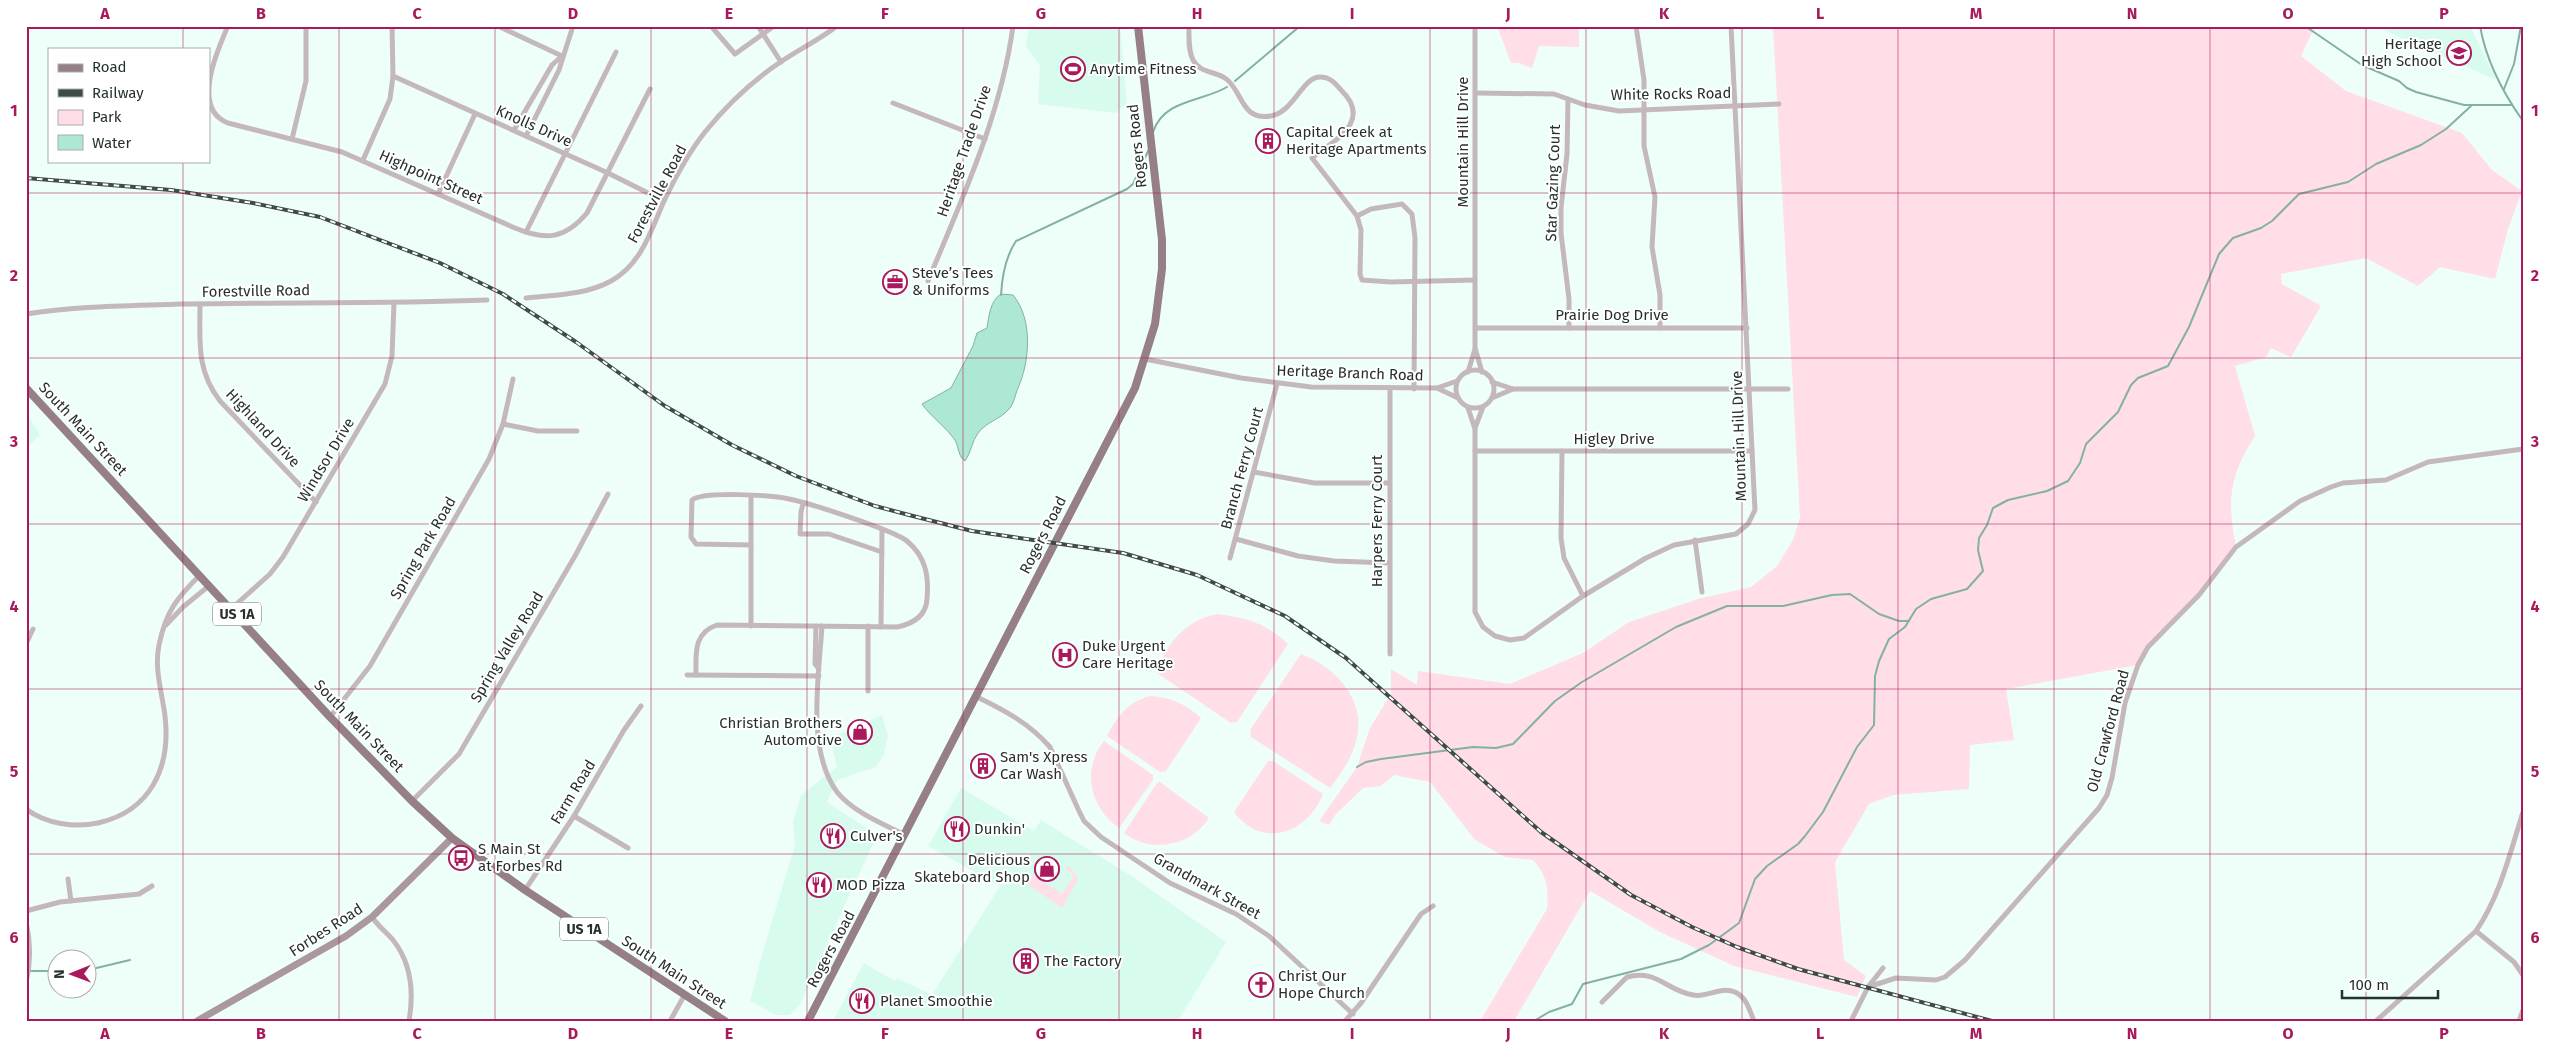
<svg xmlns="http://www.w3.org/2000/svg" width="2549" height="1047" font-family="'Fira Sans',sans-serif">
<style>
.built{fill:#d7fcee}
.green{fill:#ffdee7}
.water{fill:#ace8d3;stroke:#84b1a1}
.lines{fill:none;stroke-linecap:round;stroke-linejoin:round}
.stream{stroke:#84b1a1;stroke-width:2}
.street{stroke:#c4b8bb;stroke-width:5}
.secondary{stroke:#aa989c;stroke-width:7}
.primary{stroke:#968086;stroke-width:8}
.rail-casing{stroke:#3f4b47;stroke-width:4}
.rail{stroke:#fff;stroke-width:2;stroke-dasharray:5.5;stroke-linecap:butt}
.grid{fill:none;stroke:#a81a5b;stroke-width:1;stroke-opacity:0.55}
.labels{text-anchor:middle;stroke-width:4;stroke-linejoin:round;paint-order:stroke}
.shield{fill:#fff;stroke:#676f6c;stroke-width:1}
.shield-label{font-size:14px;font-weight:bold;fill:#26312d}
.poi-label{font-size:15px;fill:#26312d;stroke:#fff;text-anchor:start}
.street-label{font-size:15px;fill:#26312d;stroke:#fff}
.neatline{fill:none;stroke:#a81a5b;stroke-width:2}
.grid-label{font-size:16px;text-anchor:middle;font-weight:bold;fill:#a81a5b}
</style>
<rect width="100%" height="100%" fill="#eefff9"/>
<g class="built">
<path d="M1029,26H1120L1127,103L1116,113L1038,104L1040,66L1026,46Z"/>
<path d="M2375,26H2470L2496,80Z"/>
<path d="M26,412L40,435L26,448Z"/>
<path d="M882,715L888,736L884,754L876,767L837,780L827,802L877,835L800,1004L790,1015H776L750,1001L763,951L795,845L793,821L801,795L837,767L830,738Z"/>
<path d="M961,788L1034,831L1041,820L1133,877L1226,942L1178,1021H833L864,963L895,981L897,978L932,995L1000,886L928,846Z"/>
</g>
<g class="green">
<path d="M1497,26H1579V47L1539,46L1532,68L1519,63H1511Z"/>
<path d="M1773,26H2315L2301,56L2346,91L2462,133L2492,170L2522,191L2508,229L2495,279L2440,267L2418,286L2366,258L2281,274L2282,284L2321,306L2291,357L2271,348L2266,357L2235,366L2255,436C2229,477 2227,500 2236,547L2199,595L2148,647L2138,665L2006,689L2014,740L1970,745L1969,789L1893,795L1869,804L1835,862L1844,960L1866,976L1857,997L1734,966L1660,932L1590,891L1514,1021H1480L1547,909C1549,889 1547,875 1533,860L1505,857L1475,840L1430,782L1394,775L1381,786L1363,788L1335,815L1329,825L1319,821L1357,767L1370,728L1391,694V669L1417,685L1418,671L1510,684L1583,653L1629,622L1698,599L1751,587L1777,566L1793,540L1800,517Z"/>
<path d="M1217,614C1245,617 1268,624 1288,644L1237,722L1231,723L1157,673C1164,644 1188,619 1217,614Z"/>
<path d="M1301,654C1315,659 1329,668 1340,680C1372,716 1358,753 1330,788L1251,737L1250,730Z"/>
<path d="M1150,696C1172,697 1185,704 1201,718L1166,771L1160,772L1107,736C1116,717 1129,701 1150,696Z"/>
<path d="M1104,741L1153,775V780L1119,828C1090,807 1081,770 1104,741Z"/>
<path d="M1268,761H1273L1323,794C1308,833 1262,850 1234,812Z"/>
<path d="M1160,782L1209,818C1191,846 1151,854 1124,833L1157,783Z"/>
<path d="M1067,866L1072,869L1078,879L1062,908L1027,884L1033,875L1062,894L1074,876L1066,869Z"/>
</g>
<path class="water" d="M1001,294L1013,295C1033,319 1030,361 1018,388C1015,395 1014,404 1009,409C1001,419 986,422 978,433C972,441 971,453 965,461C958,457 959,447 955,440C945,426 931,417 922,404L951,388L973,346L977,333L987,328C989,316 990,301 1001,294Z"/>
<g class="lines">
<g class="stream">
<path d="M2305,26L2362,65L2399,81L2407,88L2416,92L2464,105H2512"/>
<path d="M2480,26C2486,60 2503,93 2523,121"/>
<path d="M1235,81L1300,26"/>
<path d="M2504,89L2514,64L2521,26"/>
<path d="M1153,132C1164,99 1202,102 1227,87"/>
<path d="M1001,295C1002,277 1006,256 1016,241L1127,189L1133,184L1149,149"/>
<path d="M1357,767L1366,762L1381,759L1473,747L1496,748L1513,744L1555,701L1582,682L1676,627L1727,606H1783L1832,595L1850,594L1879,614L1899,621H1909"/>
<path d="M88,970L130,960"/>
<path d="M30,971H58"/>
<path d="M1534,1021L1549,1012L1572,1004L1583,984L1681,959L1709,945L1739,923L1755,879L1767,866L1798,844L1805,836L1823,812L1857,747L1874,725L1875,676L1879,661L1889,639L1905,627L1916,609L1931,599L1967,589L1983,571L1978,550L1979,538L1987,525L1993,508L2008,500L2047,491L2068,481L2080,463L2086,444L2118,412L2131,385L2138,378L2168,366L2189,327L2219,254L2233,238L2261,228L2272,221L2299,194L2348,182L2376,164L2421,145L2446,129L2471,106"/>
</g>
<g class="street">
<path d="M228,26C217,51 191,109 228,123L342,152L515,228C546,241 565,239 587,213L650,89"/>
<path d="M498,26L562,56"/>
<path d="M711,26L735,54L774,26"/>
<path d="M758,26L781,62"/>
<path d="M1189,26C1189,37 1188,50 1193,60C1200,73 1214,71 1225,78C1243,90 1240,121 1271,116C1294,112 1302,77 1320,77C1330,77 1335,83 1341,90C1373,121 1335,140 1312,158L1357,216L1361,230L1360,274L1362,280L1391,282L1475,280"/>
<path d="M1475,26V348L1482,372"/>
<path d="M1636,26L1644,80V146L1655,197L1652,247L1660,295V328"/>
<path d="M393,76L608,173L664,201"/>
<path d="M1476,93L1554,94L1585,105L1619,111L1779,104"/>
<path d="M1568,99L1567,154L1561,208V233L1569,299V328"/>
<path d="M893,103L985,139"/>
<path d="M514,130L552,65L562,56"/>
<path d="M526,136L559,70L573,26"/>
<path d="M292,139L306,81V26"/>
<path d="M363,160L390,99L393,76L392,26"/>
<path d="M438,194L475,114"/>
<path d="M1357,216L1371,209L1402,204L1412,214L1415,238L1414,389"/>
<path d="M526,232L616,52"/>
<path d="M928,281C962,199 1001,115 1013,26"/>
<path d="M526,298C554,295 586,295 611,281C642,264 651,230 664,201C675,178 689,152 705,132C726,106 751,82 779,63C798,50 819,40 837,26"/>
<path d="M200,304C200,341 196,370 220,401L316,502"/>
<path d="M26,314C77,306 130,306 181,304C283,302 385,304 487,300"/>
<path d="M1476,328H1747"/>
<path d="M1145,359L1241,378L1311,387L1437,388L1457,381"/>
<circle cx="1475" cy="389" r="19"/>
<path d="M1468,372L1475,349"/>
<path d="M1492,382L1513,389"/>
<path d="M1437,388L1458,398"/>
<path d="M1492,398L1513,389H1788"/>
<path d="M1468,408L1475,429V612L1483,627L1495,636L1510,640L1524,638L1583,596L1646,558L1674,545L1736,534L1748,524L1755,510L1754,491L1731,26"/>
<path d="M503,424L538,431H577"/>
<path d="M1475,428L1483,407"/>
<path d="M1475,451H1752"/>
<path d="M1562,451L1561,538L1564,558L1583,596"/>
<path d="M1254,472L1314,483H1389"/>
<path d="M803,504L801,512L800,534H829L882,552"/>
<path d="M1236,539L1298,556L1334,561L1390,563"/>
<path d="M1695,540L1702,592"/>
<path d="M1230,558L1277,384"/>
<path d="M232,608L270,574L283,557L385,384L392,356L394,303"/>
<path d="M166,625L183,607L210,585"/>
<path d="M751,626V496"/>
<path d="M816,626L815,664L819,669"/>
<path d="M822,626C819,675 806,750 837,792C853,812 883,824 905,835"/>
<path d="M881,627L882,530"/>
<path d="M26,644L33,629"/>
<path d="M1390,654V388"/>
<path d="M687,675L819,676"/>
<path d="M696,675C696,654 693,633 717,625L897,627C912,624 926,617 927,599C929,576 926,557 907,541C893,530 809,503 789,499C773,495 702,491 692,500L691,537L696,544L751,545"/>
<path d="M868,691V626"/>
<path d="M975,696C1004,710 1029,723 1050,747L1079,811L1084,821L1101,837L1170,883L1236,914L1269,936L1353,1014"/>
<path d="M330,717L370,666L489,459L503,424L513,379"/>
<path d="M412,801L459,754L575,556L608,494"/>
<path d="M26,809C46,824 75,828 98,823C151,811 171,767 165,716C162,692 154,669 159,645C166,611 177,598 200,575"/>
<path d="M574,816L628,848"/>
<path d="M68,879L71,901"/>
<path d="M525,890L574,816L624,730L641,706"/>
<path d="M26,911L60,902L139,894L152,886"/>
<path d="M372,917C378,926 386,932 393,940C412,964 414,992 409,1021"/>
<path d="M26,922C31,943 31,962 26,983"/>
<path d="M2476,931L2514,962L2523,975"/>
<path d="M1868,987L1896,978L1936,980L1945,977L1965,960L2099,808L2107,795L2112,778L2125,703L2138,665L2148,647L2199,595L2236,547L2300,501L2331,487L2343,483L2386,480L2428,462L2523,449"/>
<path d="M1602,1002L1627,977C1657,969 1667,991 1693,995C1707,998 1720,986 1735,992C1747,998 1749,1009 1754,1021"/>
<path d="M670,1021L684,996"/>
<path d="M1345,1021L1361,1003L1421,914L1433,906"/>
<path d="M1851,1021L1868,987L1883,968"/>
<path d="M2376,1021L2476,931C2500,896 2510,853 2523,812"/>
<path d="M2519,1021L2523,1010"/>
</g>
<path class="secondary" d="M197,1021L346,936L372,917L452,838"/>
<g class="primary">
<path d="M26,388L330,717L412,801L452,838L525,890L725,1021"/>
<path d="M808,1021L1135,388L1155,324L1162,269V240L1138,26"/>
</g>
<defs>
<path id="rail" d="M26,178L171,190L253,203L320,217L440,263L503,294L576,342L665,406L732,445L796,476L875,506L913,516L972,531L1123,553L1197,575L1285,616L1346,658L1541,832L1631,895L1692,927L1737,947L1798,969L1992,1021"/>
</defs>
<use href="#rail" class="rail-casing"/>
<use href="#rail" class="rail"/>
</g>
<path class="grid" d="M183,26V49M339,26V1021M495,26V1021M651,26V1021M807,26V1021M963,26V1021M1119,26V1021M1274,26V1021M1430,26V1021M1586,26V1021M1742,26V1021M1898,26V1021M2054,26V1021M2210,26V1021M2366,26V1021M183,161V1021M26,193H2523M26,358H2523M26,524H2523M26,689H2523M26,854H2523"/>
<defs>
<symbol id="school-ring" viewBox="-11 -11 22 22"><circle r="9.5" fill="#fff" stroke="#a81a5b" stroke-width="1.5"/><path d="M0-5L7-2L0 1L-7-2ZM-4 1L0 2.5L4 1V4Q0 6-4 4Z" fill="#a81a5b"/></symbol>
<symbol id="stadium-ring" viewBox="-11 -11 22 22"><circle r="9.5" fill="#fff" stroke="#a81a5b" stroke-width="1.5"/><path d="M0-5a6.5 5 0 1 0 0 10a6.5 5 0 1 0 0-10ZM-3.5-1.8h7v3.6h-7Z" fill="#a81a5b"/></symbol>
<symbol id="building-ring" viewBox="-11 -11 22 22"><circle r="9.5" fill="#fff" stroke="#a81a5b" stroke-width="1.5"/><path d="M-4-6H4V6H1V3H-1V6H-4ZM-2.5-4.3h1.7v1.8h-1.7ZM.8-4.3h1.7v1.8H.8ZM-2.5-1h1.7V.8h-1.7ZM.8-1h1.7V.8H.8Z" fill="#a81a5b"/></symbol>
<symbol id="office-ring" viewBox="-11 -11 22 22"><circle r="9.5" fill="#fff" stroke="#a81a5b" stroke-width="1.5"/><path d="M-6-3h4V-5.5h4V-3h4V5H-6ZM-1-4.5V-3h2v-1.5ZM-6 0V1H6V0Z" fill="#a81a5b"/></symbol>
<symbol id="hospital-ring" viewBox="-11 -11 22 22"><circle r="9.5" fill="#fff" stroke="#a81a5b" stroke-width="1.5"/><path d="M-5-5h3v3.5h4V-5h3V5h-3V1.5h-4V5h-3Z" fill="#a81a5b"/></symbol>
<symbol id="shop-ring" viewBox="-11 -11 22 22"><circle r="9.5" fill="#fff" stroke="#a81a5b" stroke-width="1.5"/><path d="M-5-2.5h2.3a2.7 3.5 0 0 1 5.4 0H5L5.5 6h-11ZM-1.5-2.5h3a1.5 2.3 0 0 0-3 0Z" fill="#a81a5b"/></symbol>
<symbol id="restaurant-ring" viewBox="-11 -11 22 22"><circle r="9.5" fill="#fff" stroke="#a81a5b" stroke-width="1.5"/><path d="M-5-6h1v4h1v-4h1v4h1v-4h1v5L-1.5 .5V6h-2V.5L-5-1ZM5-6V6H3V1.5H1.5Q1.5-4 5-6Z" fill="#a81a5b"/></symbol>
<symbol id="bus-ring" viewBox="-11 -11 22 22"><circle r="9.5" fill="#fff" stroke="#a81a5b" stroke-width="1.5"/><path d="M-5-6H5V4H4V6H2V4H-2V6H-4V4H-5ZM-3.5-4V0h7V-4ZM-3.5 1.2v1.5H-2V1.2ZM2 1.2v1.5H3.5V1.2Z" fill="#a81a5b"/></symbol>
<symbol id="church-ring" viewBox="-11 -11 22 22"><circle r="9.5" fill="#fff" stroke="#a81a5b" stroke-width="1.5"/><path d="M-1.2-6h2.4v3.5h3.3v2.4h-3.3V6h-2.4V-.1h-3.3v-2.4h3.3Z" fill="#a81a5b"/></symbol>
</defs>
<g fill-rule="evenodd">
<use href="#school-ring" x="2445" y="39" width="28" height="28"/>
<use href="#stadium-ring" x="1059" y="55" width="28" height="28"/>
<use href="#building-ring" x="1254" y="127" width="28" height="28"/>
<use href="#office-ring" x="881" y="268" width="28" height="28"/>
<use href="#hospital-ring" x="1051" y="641" width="28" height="28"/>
<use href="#shop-ring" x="846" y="718" width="28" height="28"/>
<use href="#building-ring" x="969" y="752" width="28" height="28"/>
<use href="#restaurant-ring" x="943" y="815" width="28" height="28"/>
<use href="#restaurant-ring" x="819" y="822" width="28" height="28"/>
<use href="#bus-ring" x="447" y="844" width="28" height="28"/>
<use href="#shop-ring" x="1033" y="855" width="28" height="28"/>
<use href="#restaurant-ring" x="805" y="871" width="28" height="28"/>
<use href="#building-ring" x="1012" y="947" width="28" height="28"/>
<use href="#church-ring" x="1247" y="971" width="28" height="28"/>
<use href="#restaurant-ring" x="848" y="987" width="28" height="28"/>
</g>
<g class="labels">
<g class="shield">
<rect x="213" y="602.5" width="48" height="23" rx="4"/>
<rect x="560" y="917.5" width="48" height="23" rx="4"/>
</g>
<g class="shield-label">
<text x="237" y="619">US 1A</text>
<text x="584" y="934">US 1A</text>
</g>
<g class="poi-label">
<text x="2442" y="49" text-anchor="end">Heritage<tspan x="2442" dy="17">High School</tspan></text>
<text x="1090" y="74">Anytime Fitness</text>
<text x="1286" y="137">Capital Creek at<tspan x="1286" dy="17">Heritage Apartments</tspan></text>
<text x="912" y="278">Steve’s Tees<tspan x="912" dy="17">&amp; Uniforms</tspan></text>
<text x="1082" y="651">Duke Urgent<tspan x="1082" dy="17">Care Heritage</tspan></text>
<text x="842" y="728" text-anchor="end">Christian Brothers<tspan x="842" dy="17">Automotive</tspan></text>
<text x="1000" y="762">Sam's Xpress<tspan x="1000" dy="17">Car Wash</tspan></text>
<text x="974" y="834">Dunkin'</text>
<text x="850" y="841">Culver's</text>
<text x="478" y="854">S Main St<tspan x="478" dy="17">at Forbes Rd</tspan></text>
<text x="1030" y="865" text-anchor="end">Delicious<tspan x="1030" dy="17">Skateboard Shop</tspan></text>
<text x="836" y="890">MOD Pizza</text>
<text x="1044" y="966">The Factory</text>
<text x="1278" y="981">Christ Our<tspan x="1278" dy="17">Hope Church</tspan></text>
<text x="880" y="1006">Planet Smoothie</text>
</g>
<g class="street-label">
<text transform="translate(1671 94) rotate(-1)" y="5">White Rocks Road</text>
<text transform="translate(534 126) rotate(24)" y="5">Knolls Drive</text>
<text transform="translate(1463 142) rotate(-90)" y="5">Mountain Hill Drive</text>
<text transform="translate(1137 146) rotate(-96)" y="5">Rogers Road</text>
<text transform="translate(964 151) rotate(-71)" y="5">Heritage Trade Drive</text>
<text transform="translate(431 177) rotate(24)" y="5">Highpoint Street</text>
<text transform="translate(1553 183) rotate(-88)" y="5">Star Gazing Court</text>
<text transform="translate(657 194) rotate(-62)" y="5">Forestville Road</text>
<text transform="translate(256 291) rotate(-1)" y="5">Forestville Road</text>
<text x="1612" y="320">Prairie Dog Drive</text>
<text transform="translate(1350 373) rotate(2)" y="5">Heritage Branch Road</text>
<text transform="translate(263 428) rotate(47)" y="5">Highland Drive</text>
<text transform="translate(83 429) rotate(47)" y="5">South Main Street</text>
<text transform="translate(1739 436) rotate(-92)" y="5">Mountain Hill Drive</text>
<text x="1614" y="444">Higley Drive</text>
<text transform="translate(326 460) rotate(-59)" y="5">Windsor Drive</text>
<text transform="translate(1242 468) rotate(-75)" y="5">Branch Ferry Court</text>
<text transform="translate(1377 521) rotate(-90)" y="5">Harpers Ferry Court</text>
<text transform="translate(1043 535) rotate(-63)" y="5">Rogers Road</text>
<text transform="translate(423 548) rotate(-60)" y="5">Spring Park Road</text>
<text transform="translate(507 647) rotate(-59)" y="5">Spring Valley Road</text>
<text transform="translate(359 726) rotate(46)" y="5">South Main Street</text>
<text transform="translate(2108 731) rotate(-75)" y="5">Old Crawford Road</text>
<text transform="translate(573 792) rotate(-59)" y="5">Farm Road</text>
<text transform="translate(1207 886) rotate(29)" y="5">Grandmark Street</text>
<text transform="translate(326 930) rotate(-33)" y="5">Forbes Road</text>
<text transform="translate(831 949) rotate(-62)" y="5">Rogers Road</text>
<text transform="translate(674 972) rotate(33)" y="5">South Main Street</text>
</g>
</g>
<rect width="2549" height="1047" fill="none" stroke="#ffffff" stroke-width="55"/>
<rect x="48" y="48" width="162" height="115" fill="#ffffff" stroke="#a8adab"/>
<rect x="58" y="64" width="25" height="8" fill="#968086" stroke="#a8adab"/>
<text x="92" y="72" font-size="15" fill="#26312d">Road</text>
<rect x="58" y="89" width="25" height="8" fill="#3f4b47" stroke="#a8adab"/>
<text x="92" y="98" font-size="15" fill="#26312d">Railway</text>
<rect x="58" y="110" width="25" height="15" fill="#ffdee7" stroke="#a8adab"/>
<text x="92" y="122" font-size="15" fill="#26312d">Park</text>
<rect x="58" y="135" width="25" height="15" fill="#ace8d3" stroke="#a8adab"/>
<text x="92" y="148" font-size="15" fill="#26312d">Water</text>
<g transform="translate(72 974) rotate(269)"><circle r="24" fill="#ffffff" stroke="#a8adab"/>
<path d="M0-4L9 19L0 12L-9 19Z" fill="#a81a5b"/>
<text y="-8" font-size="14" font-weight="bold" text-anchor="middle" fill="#26312d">N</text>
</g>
<path d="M2342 990v8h96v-8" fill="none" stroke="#26312d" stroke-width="2.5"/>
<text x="2349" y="990" font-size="15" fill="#26312d" stroke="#ffffff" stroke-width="4" paint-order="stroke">100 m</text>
<rect x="28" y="28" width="2494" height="992" class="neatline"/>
<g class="grid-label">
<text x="105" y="19">A</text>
<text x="261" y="19">B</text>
<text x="417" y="19">C</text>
<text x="573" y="19">D</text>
<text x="729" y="19">E</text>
<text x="885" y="19">F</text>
<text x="1041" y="19">G</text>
<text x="1197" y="19">H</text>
<text x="1352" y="19">I</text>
<text x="1508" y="19">J</text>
<text x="1664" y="19">K</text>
<text x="1820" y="19">L</text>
<text x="1976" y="19">M</text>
<text x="2132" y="19">N</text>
<text x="2288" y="19">O</text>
<text x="2444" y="19">P</text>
<text x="14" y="116">1</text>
<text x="2535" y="116">1</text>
<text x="14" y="281">2</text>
<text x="2535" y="281">2</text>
<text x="14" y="447">3</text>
<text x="2535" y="447">3</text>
<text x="14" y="612">4</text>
<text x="2535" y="612">4</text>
<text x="14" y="777">5</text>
<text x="2535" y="777">5</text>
<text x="14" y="943">6</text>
<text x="2535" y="943">6</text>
<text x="105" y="1039">A</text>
<text x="261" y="1039">B</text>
<text x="417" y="1039">C</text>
<text x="573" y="1039">D</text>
<text x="729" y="1039">E</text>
<text x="885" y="1039">F</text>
<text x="1041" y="1039">G</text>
<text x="1197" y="1039">H</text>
<text x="1352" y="1039">I</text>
<text x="1508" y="1039">J</text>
<text x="1664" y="1039">K</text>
<text x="1820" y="1039">L</text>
<text x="1976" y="1039">M</text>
<text x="2132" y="1039">N</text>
<text x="2288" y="1039">O</text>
<text x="2444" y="1039">P</text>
</g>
</svg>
